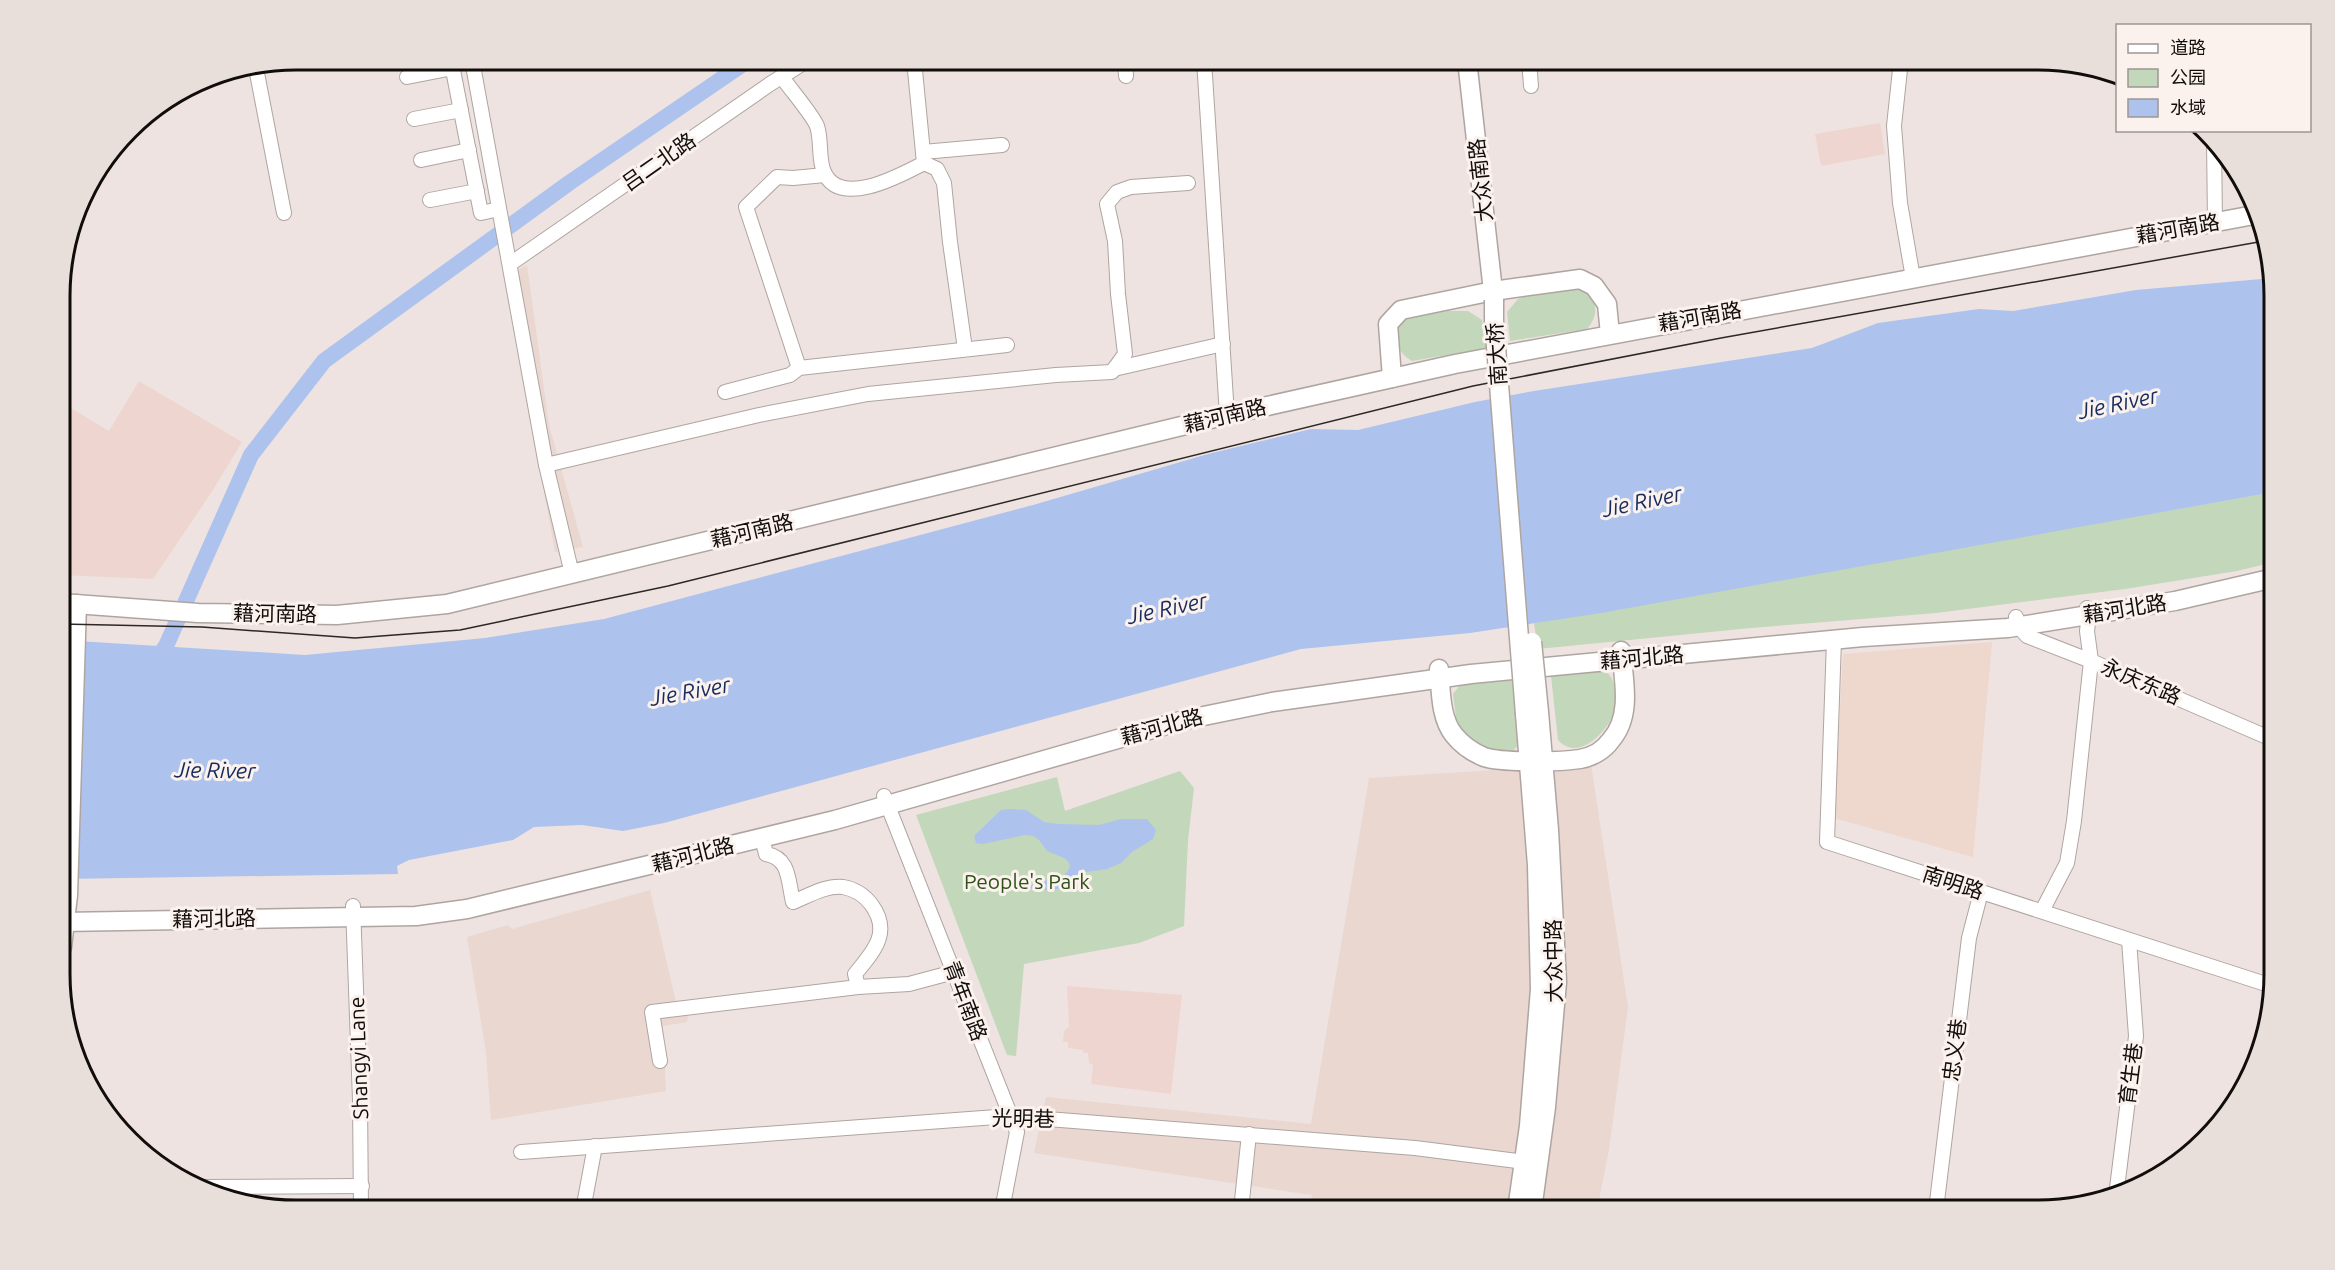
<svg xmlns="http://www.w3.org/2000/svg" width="2335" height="1270" font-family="Ubuntu,'Noto Sans SC',sans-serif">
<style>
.built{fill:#e9d7d0}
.education{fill:#efd5d0}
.medical{fill:#eed7cc}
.green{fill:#c3d7ba}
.water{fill:#adc3ed}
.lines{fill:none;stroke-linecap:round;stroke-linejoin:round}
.river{stroke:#adc3ed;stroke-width:16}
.minor-casing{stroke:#aea5a1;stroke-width:16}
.major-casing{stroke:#aea5a1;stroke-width:21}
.minor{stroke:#fff;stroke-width:14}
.major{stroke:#fff;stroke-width:18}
.tram{stroke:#2c2826;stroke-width:1.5}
.major-bridge-casing{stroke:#aea5a1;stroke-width:21;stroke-linecap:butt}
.major-bridge{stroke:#fff;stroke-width:18}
.labels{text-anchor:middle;stroke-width:6;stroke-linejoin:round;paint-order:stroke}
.street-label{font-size:21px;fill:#100d0b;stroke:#fbf1ed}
.park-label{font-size:21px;fill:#2e5219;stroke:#fbf1ed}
.water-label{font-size:22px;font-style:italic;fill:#152b5d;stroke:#fbf1ed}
.rim{fill:none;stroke:#100d0b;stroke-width:3}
</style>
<rect width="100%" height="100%" fill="#eee3e0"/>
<g class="built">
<path d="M527,265L549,425L583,547L555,552L505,276Z"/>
<path d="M1591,764L1628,1007L1609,1150L1597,1210H1309L1312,1195L1034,1153L1046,1097L1311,1124L1369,778Z"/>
<path d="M650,890L676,1002L690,1001L687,1022L663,1026L666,1091L491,1120L486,1052L467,937L508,925L512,929Z"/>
<path d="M968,1199L1080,1210H966Z"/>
</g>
<g class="education">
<path d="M1880,123L1885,154L1821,166L1815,134Z"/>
<path d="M139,381L242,442L211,493L153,579L61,575V402L109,431Z"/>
<path d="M1067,986L1182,995L1171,1094L1091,1084L1093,1065L1089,1063L1088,1053H1083V1050L1068,1048V1042H1063L1064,1031L1069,1027Z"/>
</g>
<path class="medical" d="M1992,642L1973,857L1834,818L1843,654Z"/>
<g class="green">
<path d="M1579,287L1592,294C1597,309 1597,317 1587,329L1510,341L1507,312L1518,299L1537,292Z"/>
<path d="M1447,311H1468L1482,320L1488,348L1412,361C1399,353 1396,345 1396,330L1406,319Z"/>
<path d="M2274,492V562L2237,571L2125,589L1936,613L1751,628L1538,649L1534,623Z"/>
<path d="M1604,671C1616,676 1619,701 1614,713C1606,733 1578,762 1558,740L1551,676Z"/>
<path d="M1513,680L1519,744L1511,753L1506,756L1473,744L1457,726L1453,694L1460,685Z"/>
<path d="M1180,771L1194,788L1188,840L1184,926L1139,943L1024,964L1016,1056L1007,1055L916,815L1057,777L1065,811Z"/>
</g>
<g class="water">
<path d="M2273,278L2274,492L1601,613L1470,633L1301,649L664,823L623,831L582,825L534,827L513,840L409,860L397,866L398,874L62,879L61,640L305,655L485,638L604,619L1033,505L1208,454L1311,429L1358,430L1475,402L1534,391L1812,348L1878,323L1979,309L2013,311L2136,290Z"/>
<path d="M1009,809L1026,810L1044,822L1059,824L1099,825L1121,819H1147L1156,830L1153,839L1132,852L1121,863L1107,869L1086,872L1069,888L1035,891L1029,887C1042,876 1066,885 1070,865L1066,859L1047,851L1039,840L1033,836L1025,835L983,844L976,843L974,836L1001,810Z"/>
</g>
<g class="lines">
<path class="river" d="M154,662L166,646L251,455L324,361L569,183L749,60"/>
<defs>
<g id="minor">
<path d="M451,60L481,213L499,209"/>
<path d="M472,60L546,465L572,574"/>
<path d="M914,60L924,163L937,169L944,183L950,242L965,349"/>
<path d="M1125,60L1126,76"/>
<path d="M1204,60L1227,415"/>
<path d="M1529,60L1531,86"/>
<path d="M1901,60L1894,126L1900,203L1913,278"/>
<path d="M256,68L284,213"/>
<path d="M407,77L453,68"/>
<path d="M782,77C790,89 812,114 817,126C822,141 818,159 824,172C840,209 901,175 924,163"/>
<path d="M414,119L461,110"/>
<path d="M2214,141L2215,223"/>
<path d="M923,152L1002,145"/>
<path d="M421,160L469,150"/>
<path d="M430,200L477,191"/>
<path d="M510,264L770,84L808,60"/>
<path d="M799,368L746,207L777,177L793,178L825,175"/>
<path d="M1114,369L1223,344"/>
<path d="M725,392L790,375L799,368L1007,345"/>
<path d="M546,465L759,415L868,394L1056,375L1112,372L1125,354L1118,294L1115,241L1107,204L1117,192L1131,187L1188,183"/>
<path d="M2016,617L2019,627L2027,636L2091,661L2274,740"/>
<path d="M1834,640L1827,842L2272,986"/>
<path d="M884,796L1017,1132L1002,1210"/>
<path d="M353,906L360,1100L361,1210"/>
<path d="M2042,911L2067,863L2074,821L2091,661L2087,631L2089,615L2087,608"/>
<path d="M858,987L909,984L954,972"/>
<path d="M660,1061L652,1012L858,987L855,974C874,951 892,932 871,904C864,895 854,889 843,887C826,885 808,896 793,902C788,881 790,858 766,854L762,838"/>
<path d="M521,1152L1010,1116L1415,1148L1525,1162"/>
<path d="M199,1187L362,1186"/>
<path d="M2107,1199V1196H2116L2136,1036L2129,940"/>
<path d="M583,1210L595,1146"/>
<path d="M1241,1210L1249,1134"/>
<path d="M1936,1210L1969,938L1981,892"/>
</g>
<g id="major">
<path d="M1467,60L1494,300"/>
<path d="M1392,378L1388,324L1401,310L1493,291L1580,279L1594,286L1607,304L1610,334"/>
<path d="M61,603L198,613L337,615L447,604L1227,415L1455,364L2254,215"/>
<path d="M1439,669C1441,690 1440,718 1454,735C1462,745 1472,752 1484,757C1502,763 1561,762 1580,759C1592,757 1604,750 1611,740C1632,716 1624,681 1621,651"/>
<path d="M62,922L416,916L467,909L835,820L1184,720L1272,702L1471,674L1863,637L2008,628L2175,601L2274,578"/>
<path d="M62,947L68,895L77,604"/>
<path d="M1517,1210L1529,1126L1540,989L1537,865L1525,714"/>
<path d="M1532,1210L1546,1107L1557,982L1549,830L1539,712"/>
</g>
</defs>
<use href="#minor" class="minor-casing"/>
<use href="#major" class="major-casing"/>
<use href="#minor" class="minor"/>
<use href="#major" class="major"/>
<path class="tram" d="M61,624L202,627L355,638L460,630L668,586L1473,386L1721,338L2264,241"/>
<defs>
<g id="major-bridge">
<path d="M1494,300V321L1525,714"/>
<path d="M1532,642L1539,712"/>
</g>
</defs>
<use href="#major-bridge" class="major-bridge-casing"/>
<use href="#major-bridge" class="major-bridge"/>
</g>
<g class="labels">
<g class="street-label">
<text transform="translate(659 162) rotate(-35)" y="7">吕二北路</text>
<text transform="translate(1481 180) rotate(-96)" y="7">大众南路</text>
<text transform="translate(2178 229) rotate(-10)" y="7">藉河南路</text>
<text transform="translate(1700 317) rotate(-10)" y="7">藉河南路</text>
<text transform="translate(1497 354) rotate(-94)" y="7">南大桥</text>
<text transform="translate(1225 416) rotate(-13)" y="7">藉河南路</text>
<text transform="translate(752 531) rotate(-13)" y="7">藉河南路</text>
<text transform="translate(2125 609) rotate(-9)" y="7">藉河北路</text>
<text transform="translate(275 614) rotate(1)" y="7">藉河南路</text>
<text transform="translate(1642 658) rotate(-5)" y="7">藉河北路</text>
<text transform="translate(2141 682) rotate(23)" y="7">永庆东路</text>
<text transform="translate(1162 727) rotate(-15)" y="7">藉河北路</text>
<text transform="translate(693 855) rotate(-14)" y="7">藉河北路</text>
<text transform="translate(1953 883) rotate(18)" y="7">南明路</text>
<text transform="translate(214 919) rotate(-1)" y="7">藉河北路</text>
<text transform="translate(1554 961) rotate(-91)" y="7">大众中路</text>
<text transform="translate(965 1001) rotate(69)" y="7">青年南路</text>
<text transform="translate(1955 1050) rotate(-83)" y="7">忠义巷</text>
<text transform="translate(359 1058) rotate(-92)" y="7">Shangyi Lane</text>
<text transform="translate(2131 1074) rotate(-83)" y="7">育生巷</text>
<text transform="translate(1023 1119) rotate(1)" y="7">光明巷</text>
</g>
<g class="park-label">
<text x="1027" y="889">People's Park</text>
</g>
<g class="water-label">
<text transform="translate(2118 403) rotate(-12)" y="8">Jie River</text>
<text transform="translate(1642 501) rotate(-12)" y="8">Jie River</text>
<text transform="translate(1167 608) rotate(-12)" y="8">Jie River</text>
<text transform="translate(690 691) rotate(-10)" y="8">Jie River</text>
<text transform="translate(215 770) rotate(1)" y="8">Jie River</text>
</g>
</g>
<path d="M0 0H2335V1270H0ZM296 70H2038A226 226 0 0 1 2264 296V974A226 226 0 0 1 2038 1200H296A226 226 0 0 1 70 974V296A226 226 0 0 1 296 70Z" fill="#e8dfdb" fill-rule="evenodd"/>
<path class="rim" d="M296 70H2038A226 226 0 0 1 2264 296V974A226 226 0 0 1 2038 1200H296A226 226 0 0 1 70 974V296A226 226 0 0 1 296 70Z"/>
<rect x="2116" y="24" width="195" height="108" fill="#fbf1ed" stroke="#9d9693" stroke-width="1.5"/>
<rect x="2128" y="44" width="30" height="9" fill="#ffffff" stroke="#9d9693" stroke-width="1.5"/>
<text x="2170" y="54" font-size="18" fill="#100d0b">道路</text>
<rect x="2128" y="69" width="30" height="18" fill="#c3d7ba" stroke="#9d9693" stroke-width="1.5"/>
<text x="2170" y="84" font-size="18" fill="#100d0b">公园</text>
<rect x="2128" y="99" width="30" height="18" fill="#adc3ed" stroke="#9d9693" stroke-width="1.5"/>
<text x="2170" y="114" font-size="18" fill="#100d0b">水域</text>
</svg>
